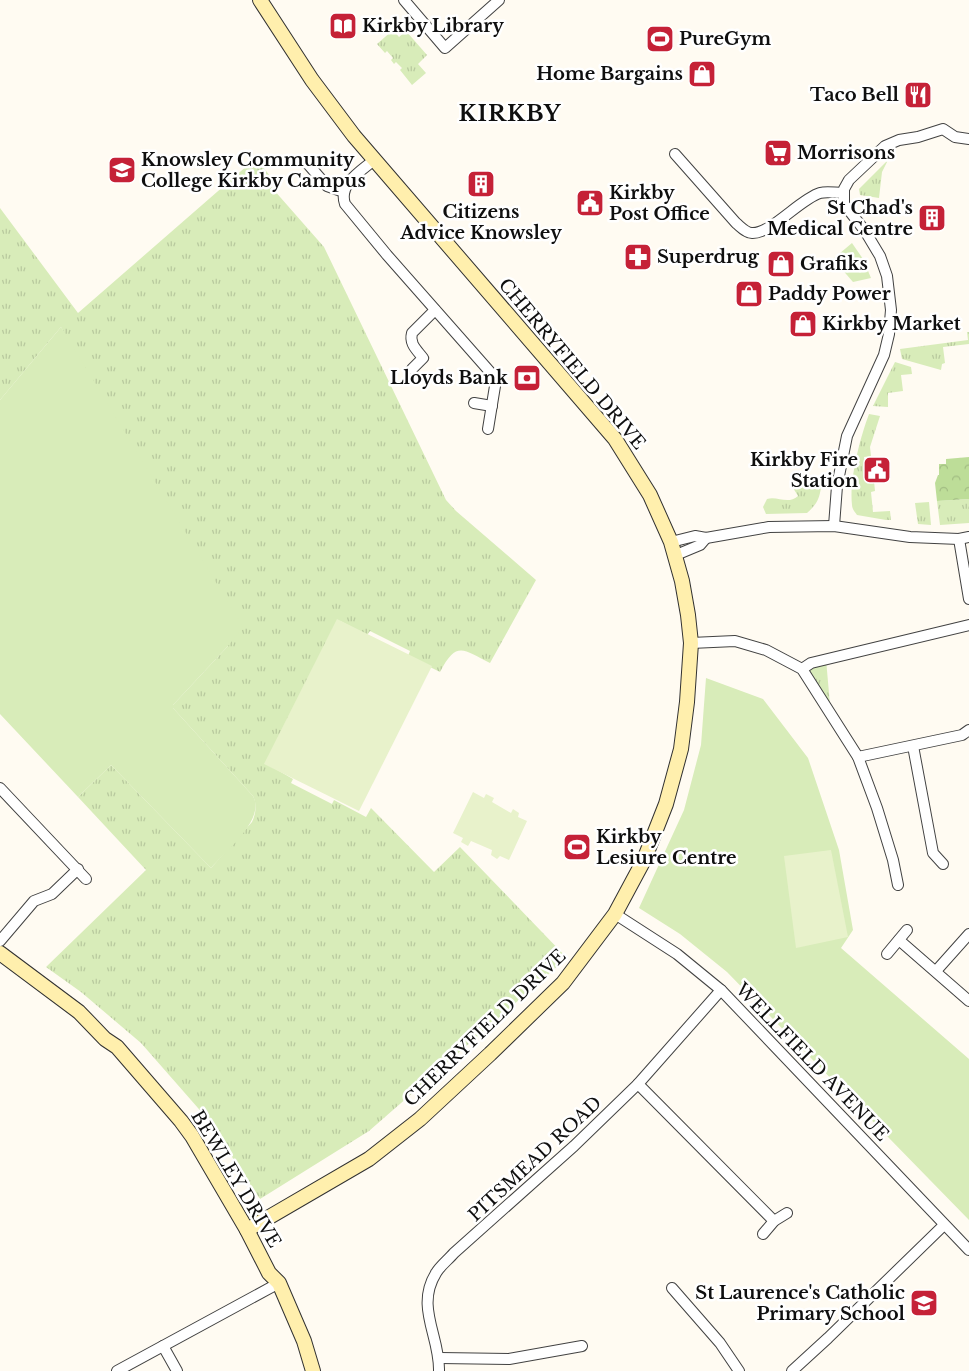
<svg xmlns="http://www.w3.org/2000/svg" width="969" height="1371" font-family="'Libre Baskerville',serif">
<style>
.grass{fill:url(#grass-tufts)}
.forest{fill:url(#forest-crowns)}
.park{fill:#d8ecb9}
.pitch{fill:#e8f2cb}
.lines{fill:none;stroke-linecap:round;stroke-linejoin:round}
.street-casing{stroke:#424242;stroke-width:12}
.secondary-casing{stroke:#313131;stroke-width:16}
.street{stroke:#fff;stroke-width:10}
.secondary{stroke:#ffefad;stroke-width:14}
.labels{text-anchor:middle;stroke-width:5;stroke-linejoin:round;paint-order:stroke}
.poi-label{font-size:18px;font-weight:bold;fill:#0f0f0f;stroke:#fff;text-anchor:start}
.street-label{font-size:18px;fill:#0f0f0f;stroke:#fff}
.district-label{font-size:22px;font-weight:bold;letter-spacing:1px;fill:#0f0f0f;stroke:#fff}
</style>
<defs>
<pattern id="grass-tufts" width="24" height="20" patternUnits="userSpaceOnUse" patternTransform="scale(1.25)"><rect width="24" height="20" fill="#d8ecb9"/><path d="M3 7l-1-3M5 7V3M7 7l1-3M15 17l-1-3M17 17v-4M19 17l1-3" fill="none" stroke="#b8c99e"/></pattern>
<pattern id="forest-crowns" width="20" height="18" patternUnits="userSpaceOnUse" patternTransform="scale(1.25)"><rect width="20" height="18" fill="#bddd98"/><path d="M2 6a3 3 0 1 1 6 0M12 15a3 3 0 1 1 6 0" fill="none" stroke="#a1bc82"/></pattern>
</defs>
<rect width="100%" height="100%" fill="#fffbf2"/>
<g class="grass">
<path d="M393,30L399,37L406,31L427,55L418,64L426,73L412,85L400,70L402,68L396,62L394,64L391,60L393,58L387,51L385,53L377,44Z"/>
<path d="M256,158L270,176L266,181L324,247L446,500L456,511L536,580L490,663C463,650 457,640 440,672L408,656L410,651L370,631L367,635L340,621L267,764L293,779L291,783L332,804L334,800L366,817L371,808L434,872L460,847L567,958L369,1131L260,1199L205,1116L141,1043L81,992L46,967L146,870L78,797L111,765L211,868L252,822C256,814 257,804 253,796L173,708V705L228,646L61,327L0,400V208L78,313Z"/>
<path d="M888,160L882,172L879,198L860,195L859,189Z"/>
<path d="M852,243L863,259L871,278L853,282L833,259Z"/>
<path d="M967,332H969V344L943,347L945,363L942,364L941,370L902,359L900,349L968,340Z"/>
<path d="M895,362L911,367L912,374L901,375L903,391L888,393V407L873,406Z"/>
<path d="M869,414L880,416L870,447L871,456L864,457L867,481H874L875,491L871,492L873,512L890,511L891,520H886L857,515C855,512 852,509 852,505C849,480 860,438 869,414Z"/>
<path d="M790,483L821,486C820,499 816,505 807,513L766,514L763,507L767,499C778,496 788,505 798,496Z"/>
<path d="M969,499V523L940,525L937,501Z"/>
<path d="M929,502L931,525L918,524L915,503Z"/>
<path d="M826,659L831,716L802,669Z"/>
</g>
<path class="forest" d="M969,457V499L937,501L935,483L938,475H939V464H946V459Z"/>
<g class="park">
<path d="M61,327L243,627L228,646L173,705V708L253,796C266,819 226,851 211,868L111,765L78,797L0,714V400Z"/>
<path d="M706,678L763,699L808,758L839,850L853,930L841,948L969,1059V1220L727,972L680,934L639,908L684,810L701,745Z"/>
</g>
<g class="pitch">
<path d="M337,619L432,666L359,811L264,764Z"/>
<path d="M473,792L484,798L486,794L494,798L492,802L511,813L513,809L519,813L518,817L527,821L509,860L500,856L497,859L491,855L492,850L471,841L468,846L461,842L463,838L453,833Z"/>
<path d="M831,850L848,937L796,948L784,856Z"/>
</g>
<g class="lines">
<defs>
<g id="street">
<path d="M404,0L445,48L499,0"/>
<path d="M675,154L736,223C741,227 746,233 752,233C771,234 800,199 820,193C827,191 835,193 843,193"/>
<path d="M374,160C361,171 338,184 345,204L387,255L491,373L495,381V386L488,429"/>
<path d="M307,163L327,186L344,192"/>
<path d="M412,369L423,358C417,350 409,344 412,333L435,310"/>
<path d="M474,403L492,406"/>
<path d="M834,526L837,486L847,436L884,355L889,334L891,310L887,276L880,256L865,231L844,204V189L849,180L885,146L899,140L918,137L943,129L955,137L969,139"/>
<path d="M959,539L969,599"/>
<path d="M671,542L695,536L706,538L769,527L834,526L910,537L959,539L969,537"/>
<path d="M676,555L700,545L706,538"/>
<path d="M691,643L735,641L766,650L802,669L858,757L877,808L893,860L898,885"/>
<path d="M802,669L811,663L969,625"/>
<path d="M913,746L933,853L943,864"/>
<path d="M858,757L962,735L969,730"/>
<path d="M0,788L86,879"/>
<path d="M615,914L677,954L721,990L969,1250"/>
<path d="M899,940L969,1001"/>
<path d="M0,941L34,901L52,894L78,869"/>
<path d="M887,954L907,930"/>
<path d="M936,971L969,934"/>
<path d="M638,1084L774,1221"/>
<path d="M763,1234L774,1221L787,1213"/>
<path d="M672,1288L720,1343L739,1371"/>
<path d="M163,1346L177,1371"/>
<path d="M440,1358L509,1359L582,1346"/>
<path d="M117,1371L279,1283"/>
<path d="M439,1371C440,1336 415,1307 436,1273C440,1266 448,1260 454,1253L574,1146L638,1084L721,990"/>
<path d="M792,1371L828,1338L944,1225"/>
</g>
<g id="secondary">
<path d="M0,953L79,1012L105,1039L117,1047L181,1121L192,1136L247,1230L269,1273L279,1283L304,1341L313,1371"/>
<path d="M247,1230L369,1159L420,1119L490,1054L563,983L615,914L644,860L666,804L681,749L687,702L691,643L688,615L682,581L671,542L650,495L615,439L354,136L312,80L260,0"/>
</g>
</defs>
<use href="#street" class="street-casing"/>
<use href="#secondary" class="secondary-casing"/>
<use href="#street" class="street"/>
<use href="#secondary" class="secondary"/>
</g>
<defs>
<symbol id="library-square" viewBox="-11 -11 22 22"><rect x="-9" y="-9" width="18" height="18" rx="4" fill="#c52137" stroke="#fff"/><path d="M-6-4Q-3-5.5-.7-3.5V5Q-3 3-6 4ZM6-4Q3-5.5 .7-3.5V5Q3 3 6 4Z" fill="#fff"/></symbol>
<symbol id="stadium-square" viewBox="-11 -11 22 22"><rect x="-9" y="-9" width="18" height="18" rx="4" fill="#c52137" stroke="#fff"/><path d="M0-5a6.5 5 0 1 0 0 10a6.5 5 0 1 0 0-10ZM-3.5-1.8h7v3.6h-7Z" fill="#fff"/></symbol>
<symbol id="shop-square" viewBox="-11 -11 22 22"><rect x="-9" y="-9" width="18" height="18" rx="4" fill="#c52137" stroke="#fff"/><path d="M-5-2.5h2.3a2.7 3.5 0 0 1 5.4 0H5L5.5 6h-11ZM-1.5-2.5h3a1.5 2.3 0 0 0-3 0Z" fill="#fff"/></symbol>
<symbol id="restaurant-square" viewBox="-11 -11 22 22"><rect x="-9" y="-9" width="18" height="18" rx="4" fill="#c52137" stroke="#fff"/><path d="M-5-6h1v4h1v-4h1v4h1v-4h1v5L-1.5 .5V6h-2V.5L-5-1ZM5-6V6H3V1.5H1.5Q1.5-4 5-6Z" fill="#fff"/></symbol>
<symbol id="supermarket-square" viewBox="-11 -11 22 22"><rect x="-9" y="-9" width="18" height="18" rx="4" fill="#c52137" stroke="#fff"/><path d="M-6-5.5h2.5l.6 2H6L4.5 2H-2.5L-4.4-4H-6ZM-1.5 3.2a1.3 1.3 0 1 0 .1 0ZM3 3.2a1.3 1.3 0 1 0 .1 0Z" fill="#fff"/></symbol>
<symbol id="university-square" viewBox="-11 -11 22 22"><rect x="-9" y="-9" width="18" height="18" rx="4" fill="#c52137" stroke="#fff"/><path d="M0-5L7-2L0 1L-7-2ZM-4 1L0 2.5L4 1V4Q0 6-4 4Z" fill="#fff"/></symbol>
<symbol id="building-square" viewBox="-11 -11 22 22"><rect x="-9" y="-9" width="18" height="18" rx="4" fill="#c52137" stroke="#fff"/><path d="M-4-6H4V6H1V3H-1V6H-4ZM-2.5-4.3h1.7v1.8h-1.7ZM.8-4.3h1.7v1.8H.8ZM-2.5-1h1.7V.8h-1.7ZM.8-1h1.7V.8H.8Z" fill="#fff"/></symbol>
<symbol id="civic-square" viewBox="-11 -11 22 22"><rect x="-9" y="-9" width="18" height="18" rx="4" fill="#c52137" stroke="#fff"/><path d="M-.6-6.5H3V-4.5H.6V-3L4-1V1h2V6H-6V1h2V-1L-.6-3ZM-1.2 2.5V6h2.4V2.5Z" fill="#fff"/></symbol>
<symbol id="pharmacy-square" viewBox="-11 -11 22 22"><rect x="-9" y="-9" width="18" height="18" rx="4" fill="#c52137" stroke="#fff"/><path d="M-2-6h4v4h4v4h-4v4h-4v-4h-4v-4h4Z" fill="#fff"/></symbol>
<symbol id="bank-square" viewBox="-11 -11 22 22"><rect x="-9" y="-9" width="18" height="18" rx="4" fill="#c52137" stroke="#fff"/><path d="M-6-4H6V4H-6ZM0-2.3a2.3 2.3 0 1 0 0 4.6a2.3 2.3 0 1 0 0-4.6Z" fill="#fff"/></symbol>
<symbol id="school-square" viewBox="-11 -11 22 22"><rect x="-9" y="-9" width="18" height="18" rx="4" fill="#c52137" stroke="#fff"/><path d="M0-5L7-2L0 1L-7-2ZM-4 1L0 2.5L4 1V4Q0 6-4 4Z" fill="#fff"/></symbol>
</defs>
<g fill-rule="evenodd">
<use href="#library-square" x="327" y="10" width="32" height="32"/>
<use href="#stadium-square" x="644" y="23" width="32" height="32"/>
<use href="#shop-square" x="686" y="58" width="32" height="32"/>
<use href="#restaurant-square" x="902" y="79" width="32" height="32"/>
<use href="#supermarket-square" x="762" y="137" width="32" height="32"/>
<use href="#university-square" x="106" y="154" width="32" height="32"/>
<use href="#building-square" x="465" y="168" width="32" height="32"/>
<use href="#civic-square" x="574" y="187" width="32" height="32"/>
<use href="#building-square" x="916" y="202" width="32" height="32"/>
<use href="#pharmacy-square" x="622" y="241" width="32" height="32"/>
<use href="#shop-square" x="765" y="248" width="32" height="32"/>
<use href="#shop-square" x="733" y="278" width="32" height="32"/>
<use href="#shop-square" x="787" y="308" width="32" height="32"/>
<use href="#bank-square" x="511" y="362" width="32" height="32"/>
<use href="#civic-square" x="861" y="454" width="32" height="32"/>
<use href="#stadium-square" x="561" y="831" width="32" height="32"/>
<use href="#school-square" x="908" y="1287" width="32" height="32"/>
</g>
<g class="labels">
<g class="poi-label">
<text x="362" y="32">Kirkby Library</text>
<text x="679" y="45">PureGym</text>
<text x="683" y="80" text-anchor="end">Home Bargains</text>
<text x="899" y="101" text-anchor="end">Taco Bell</text>
<text x="797" y="159">Morrisons</text>
<text x="141" y="166">Knowsley Community<tspan x="141" dy="21">College Kirkby Campus</tspan></text>
<text x="609" y="199">Kirkby<tspan x="609" dy="21">Post Office</tspan></text>
<text x="913" y="214" text-anchor="end">St Chad's<tspan x="913" dy="21">Medical Centre</tspan></text>
<text x="481" y="218" text-anchor="middle">Citizens<tspan x="481" dy="21">Advice Knowsley</tspan></text>
<text x="657" y="263">Superdrug</text>
<text x="800" y="270">Grafiks</text>
<text x="768" y="300">Paddy Power</text>
<text x="822" y="330">Kirkby Market</text>
<text x="508" y="384" text-anchor="end">Lloyds Bank</text>
<text x="858" y="466" text-anchor="end">Kirkby Fire<tspan x="858" dy="21">Station</tspan></text>
<text x="596" y="843">Kirkby<tspan x="596" dy="21">Lesiure Centre</tspan></text>
<text x="905" y="1299" text-anchor="end">St Laurence's Catholic<tspan x="905" dy="21">Primary School</tspan></text>
</g>
<g class="street-label">
<text transform="translate(572 364) rotate(50)" y="6">CHERRYFIELD DRIVE</text>
<text transform="translate(485 1028) rotate(-44)" y="6">CHERRYFIELD DRIVE</text>
<text transform="translate(812 1062) rotate(46)" y="6">WELLFIELD AVENUE</text>
<text transform="translate(535 1159) rotate(-43)" y="6">PITSMEAD ROAD</text>
<text transform="translate(236 1179) rotate(59)" y="6">BEWLEY DRIVE</text>
</g>
<g class="district-label">
<text x="510" y="121">KIRKBY</text>
</g>
</g>
</svg>
